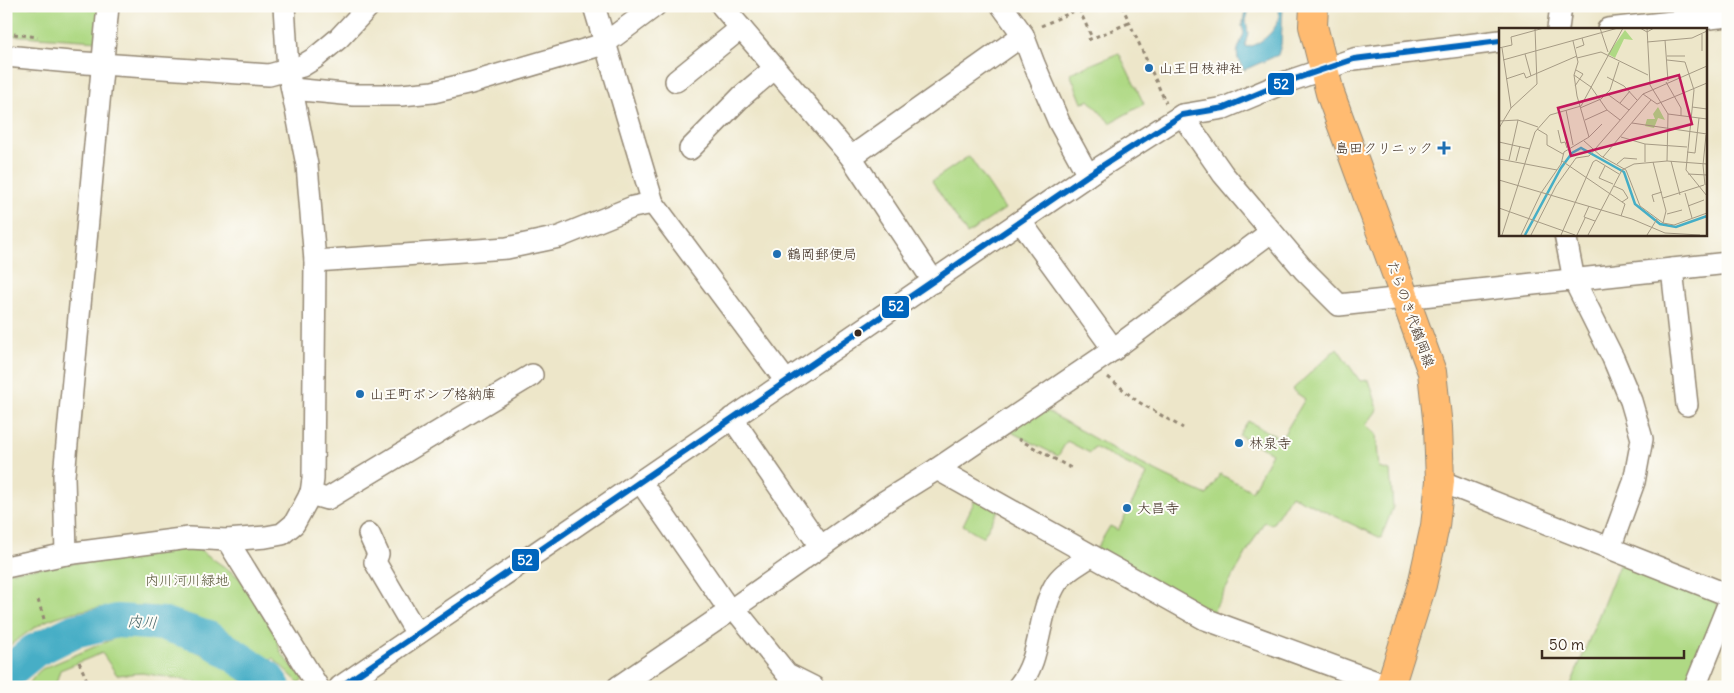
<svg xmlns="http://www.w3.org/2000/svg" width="1734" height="693" font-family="Delius,'Klee One',sans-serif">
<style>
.green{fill:#afd984;stroke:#758251}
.water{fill:#46aec6;stroke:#406c72}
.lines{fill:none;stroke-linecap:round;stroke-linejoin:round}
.river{stroke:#46aec6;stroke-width:34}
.minor-casing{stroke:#948874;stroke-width:24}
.major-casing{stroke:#948874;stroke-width:30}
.path{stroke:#948874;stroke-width:3;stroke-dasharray:4 4;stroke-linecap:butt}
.minor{stroke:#fff;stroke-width:21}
.major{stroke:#ffbb71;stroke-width:28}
.bus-1-casing{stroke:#fdfcf7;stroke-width:10}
.bus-1{stroke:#0065bd;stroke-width:6}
.poi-dot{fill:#1f6fb2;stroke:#fdfcf7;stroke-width:2}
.bus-dot{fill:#3b2a1e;stroke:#fdfcf7;stroke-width:2}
.labels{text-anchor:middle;stroke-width:4;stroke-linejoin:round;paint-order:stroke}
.poi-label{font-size:14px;fill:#3b2a1e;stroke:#fdfcf7;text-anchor:start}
.street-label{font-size:14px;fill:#3b2a1e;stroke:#fdfcf7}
.park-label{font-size:14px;fill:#585638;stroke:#fdfcf7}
.water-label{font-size:15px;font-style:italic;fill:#3f5f61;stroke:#fdfcf7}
.inset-river{fill:none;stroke:#46aec6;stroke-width:2.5}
.inset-road{fill:none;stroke:#a69b85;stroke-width:1}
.view{fill:#c2185b;fill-opacity:0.15;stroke:#c2185b;stroke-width:2.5}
.inset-edge{fill:none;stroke:#3b2a1e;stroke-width:2.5}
.line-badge{stroke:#fdfcf7;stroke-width:2}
.badge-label{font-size:14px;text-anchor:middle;font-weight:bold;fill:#fff}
</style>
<rect width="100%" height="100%" fill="#fdfcf7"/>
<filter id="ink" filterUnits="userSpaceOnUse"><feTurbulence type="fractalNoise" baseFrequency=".02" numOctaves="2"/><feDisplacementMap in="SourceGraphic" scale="10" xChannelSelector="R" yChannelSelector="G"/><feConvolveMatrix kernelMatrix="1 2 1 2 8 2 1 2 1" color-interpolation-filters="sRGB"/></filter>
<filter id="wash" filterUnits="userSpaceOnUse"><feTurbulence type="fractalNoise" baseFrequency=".0096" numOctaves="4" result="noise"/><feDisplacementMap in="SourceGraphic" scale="20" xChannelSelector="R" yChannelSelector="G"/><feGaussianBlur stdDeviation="1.12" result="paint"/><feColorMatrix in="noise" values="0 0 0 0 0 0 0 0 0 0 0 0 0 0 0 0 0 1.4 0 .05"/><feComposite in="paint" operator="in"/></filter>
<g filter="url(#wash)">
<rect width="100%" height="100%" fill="#ede6c9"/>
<g class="green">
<path d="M6,6H101L98,41L6,35Z"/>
<path d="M1119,53L1144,104L1110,123L1089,100L1082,103L1070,73Z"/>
<path d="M969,156L1005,209L967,234L932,181Z"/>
<path d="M1337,348L1360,381L1369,380L1378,409L1366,425L1376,434L1379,468L1390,471L1393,507L1381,538L1291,495L1272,525L1264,522L1211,615L1095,551L1110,526L1118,530L1147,474L1094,447L1090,453L1067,441L1058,456L1013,433L1009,427L1038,406C1093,438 1148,470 1207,495L1220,474L1252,491L1272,453L1239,435L1248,421L1281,439L1305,399L1292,390Z"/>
<path d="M976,498L999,509L983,537L963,525Z"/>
<path d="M196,547L240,578L275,634L281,653L304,679L299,683L273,658L270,661C256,652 243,641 229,632C187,609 147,601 100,608C82,610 61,614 44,622C31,629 19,639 6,648V572Z"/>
<path d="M1621,560L1712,596L1720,609L1689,687H1570Z"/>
<path d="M120,636C171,636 212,653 249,687H201L196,682L142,673L117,675L102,653L60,670L56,683L51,687H26C33,680 35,674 42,669Z"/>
</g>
<path class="water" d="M1246,6H1250L1246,20L1248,33L1245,45L1247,47C1263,44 1285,24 1278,6L1283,7L1281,45L1278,55L1244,70L1238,59L1237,52L1244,33L1242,26Z"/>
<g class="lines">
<path class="river" d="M6,674L34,651L74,631L117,621L164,624L208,638L267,677L274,687"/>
</g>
</g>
<g filter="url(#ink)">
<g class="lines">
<defs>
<g id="minor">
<path d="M594,6L653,203L786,381"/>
<path d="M722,6L851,157L934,282"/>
<path d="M1002,6L1023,35L1034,64L1059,122L1088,175"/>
<path d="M1558,29L1561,6"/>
<path d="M1608,29L1728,16"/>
<path d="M6,56L70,62L269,75L302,66L315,58L339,38L369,6"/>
<path d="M676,81L741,28"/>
<path d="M292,89L354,95H401L433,92L471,83L604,44L655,6"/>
<path d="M1182,115L1223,174L1304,270L1339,305L1728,263"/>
<path d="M690,149L742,96L775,68"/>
<path d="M851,157L1023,35"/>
<path d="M1021,222L1114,350"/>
<path d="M1565,234L1574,280L1613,358L1631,401L1642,439L1634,482L1610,548"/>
<path d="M315,261L507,248L559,237L633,207L653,203"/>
<path d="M1672,269L1687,405"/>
<path d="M732,418L820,546"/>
<path d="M937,469L1205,619L1390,687"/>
<path d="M640,481L730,611"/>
<path d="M1440,481L1728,595"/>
<path d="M310,494L327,499L532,375"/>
<path d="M369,534L378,554L375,562L417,634"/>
<path d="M227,540L318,687"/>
<path d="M66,554L64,476L108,6"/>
<path d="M6,567L66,554L189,538L227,540L266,537L282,534L294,524L304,506L311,493L313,479L315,261L307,165L288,70L284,6"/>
<path d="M734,608L787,674L813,687"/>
<path d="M340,687L1088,175L1182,115L1224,108L1286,82L1354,59L1500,41"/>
<path d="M618,687L734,608L884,502L937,469L1107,354L1271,232"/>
<path d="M1018,687C1043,658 1036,615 1057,582C1065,571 1079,564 1091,556"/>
<path d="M1695,687L1728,605"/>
</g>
<path id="major" d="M1314,6L1313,26L1330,93L1432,372L1438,427L1440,481L1435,526L1422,585L1390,687"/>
</defs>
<use href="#minor" class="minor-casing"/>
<use href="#major" class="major-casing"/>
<g class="path">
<path d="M1086,6L1079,9L1092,38"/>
<path d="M1122,6L1166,103"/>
<path d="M1041,26L1079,9"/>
<path d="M6,33L38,37"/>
<path d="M1088,40L1129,23"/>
<path d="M1108,377L1137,401L1183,428"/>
<path d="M1018,439L1071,468"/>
<path d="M38,600L45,622"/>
<path d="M79,662L90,687"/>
</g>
<use href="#minor" class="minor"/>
<use href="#major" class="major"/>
<defs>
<path id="bus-1" d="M340,687L1088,175L1182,115L1224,108L1286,82L1354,59L1500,41"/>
</defs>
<use href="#bus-1" class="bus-1-casing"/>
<use href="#bus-1" class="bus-1"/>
</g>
</g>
<g class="poi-dot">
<circle cx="1149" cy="68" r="5"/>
<path d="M1441.5 140.5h5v5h5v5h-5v5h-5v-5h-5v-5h5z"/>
<circle cx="777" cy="254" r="5"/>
<circle cx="360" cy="394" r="5"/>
<circle cx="1239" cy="443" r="5"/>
<circle cx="1127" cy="508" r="5"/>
</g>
<circle class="bus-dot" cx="858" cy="333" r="4.5"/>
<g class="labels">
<g class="poi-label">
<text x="1159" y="73">山王日枝神社</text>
<text x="1433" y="153" text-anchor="end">島田クリニック</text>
<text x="787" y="259">鶴岡郵便局</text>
<text x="370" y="399">山王町ポンプ格納庫</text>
<text x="1249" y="448">林泉寺</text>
<text x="1137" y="513">大昌寺</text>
</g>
<g class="street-label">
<text transform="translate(1411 314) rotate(70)" y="5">たらのき代鶴岡線</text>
</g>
<g class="park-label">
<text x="187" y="585">内川河川緑地</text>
</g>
<g class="water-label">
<text transform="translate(142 622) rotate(4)" y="5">内川</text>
</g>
</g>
<g transform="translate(1499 28)">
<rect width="208" height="208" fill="#ede6c9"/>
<path d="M126,2L134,12L125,11L116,30L109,26ZM159,79L166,92L159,90L155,100L146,98L148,91H138H156L154,86Z" fill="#afd984"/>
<path class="inset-river" d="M26,207L62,140L73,125L82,120L125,144L136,176L161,196L177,199L208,188"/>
<path class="inset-road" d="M101,0L109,24M141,0L148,4L155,0M203,6V23M166,12L169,53M148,14L193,10L208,3M0,20L13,17L12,9L45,0M3,20L12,80M77,20L85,17L83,10M26,26L32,48M168,28H186M78,30L102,24L149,47M4,32L119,0M168,32L186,34L195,62L187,142L208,168M75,47L92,59M108,49L125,58L138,72M7,51L25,45L27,50L78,28M167,54L182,80V88M76,58L84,46L77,42M92,59L108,82L121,92M107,65L130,82M144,66L158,76L208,55M121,75L131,63M193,79L208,81M81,80L102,71L111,62L120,34M67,82L74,117M169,86L208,91M86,92L108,82M0,93L19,92L39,99M133,95L208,106M0,100L12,80L38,56L36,0M38,101L48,107V117L64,126M59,102L62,115L66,114L68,120M90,109L103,96M122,109L146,116L188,119M85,113L102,128L127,142L141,178L164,195L175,197L208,185M0,114L31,121M146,116V134M188,124L196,125L200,90M90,128L144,66L208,38M104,129L152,72M0,131L58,142M10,132L19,92M17,133L21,118M63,133L126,176L122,188M168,133L208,136M172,133L181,167M94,134L97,132L120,146M154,134L167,183L164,195M118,136L125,130L138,131M106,138L100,150L114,156M189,146L208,147M0,152L133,191L166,205L201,207M206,157L204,137L207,107M115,158L124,162L129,170L123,174M186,165L193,190M164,170L205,157M155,174L153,167L163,164M90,178L85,189L96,193M189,178L205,172M0,180L76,207M168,186L183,182M3,207L36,104L51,87L82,78L124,0M22,207L42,165L62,136L65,124L90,109L78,68L75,47L79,34L74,13M32,207L57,158L77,130L90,128M62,207L94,134M78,207L86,190M89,207L123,142L135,136L168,133L169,86L151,57L148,0M148,207L158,191"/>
<path class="view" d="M180,47L193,96L72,128L59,80Z"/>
<rect width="208" height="208" class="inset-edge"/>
</g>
<g class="line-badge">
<rect x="1267" y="72" width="28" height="24" rx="5" fill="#0065bd"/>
<rect x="881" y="295" width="29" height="24" rx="5" fill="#0065bd"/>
<rect x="511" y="548" width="29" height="24" rx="5" fill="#0065bd"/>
</g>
<g class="badge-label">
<text x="1281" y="89">52</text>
<text x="896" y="311">52</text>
<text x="525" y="565">52</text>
</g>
<rect width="1734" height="693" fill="none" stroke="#fdfcf7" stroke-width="25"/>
<path d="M1542 650v8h142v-8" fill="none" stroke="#3b2a1e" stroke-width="2.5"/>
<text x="1549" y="650" font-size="15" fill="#3b2a1e" stroke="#fdfcf7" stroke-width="4" paint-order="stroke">50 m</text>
</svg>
